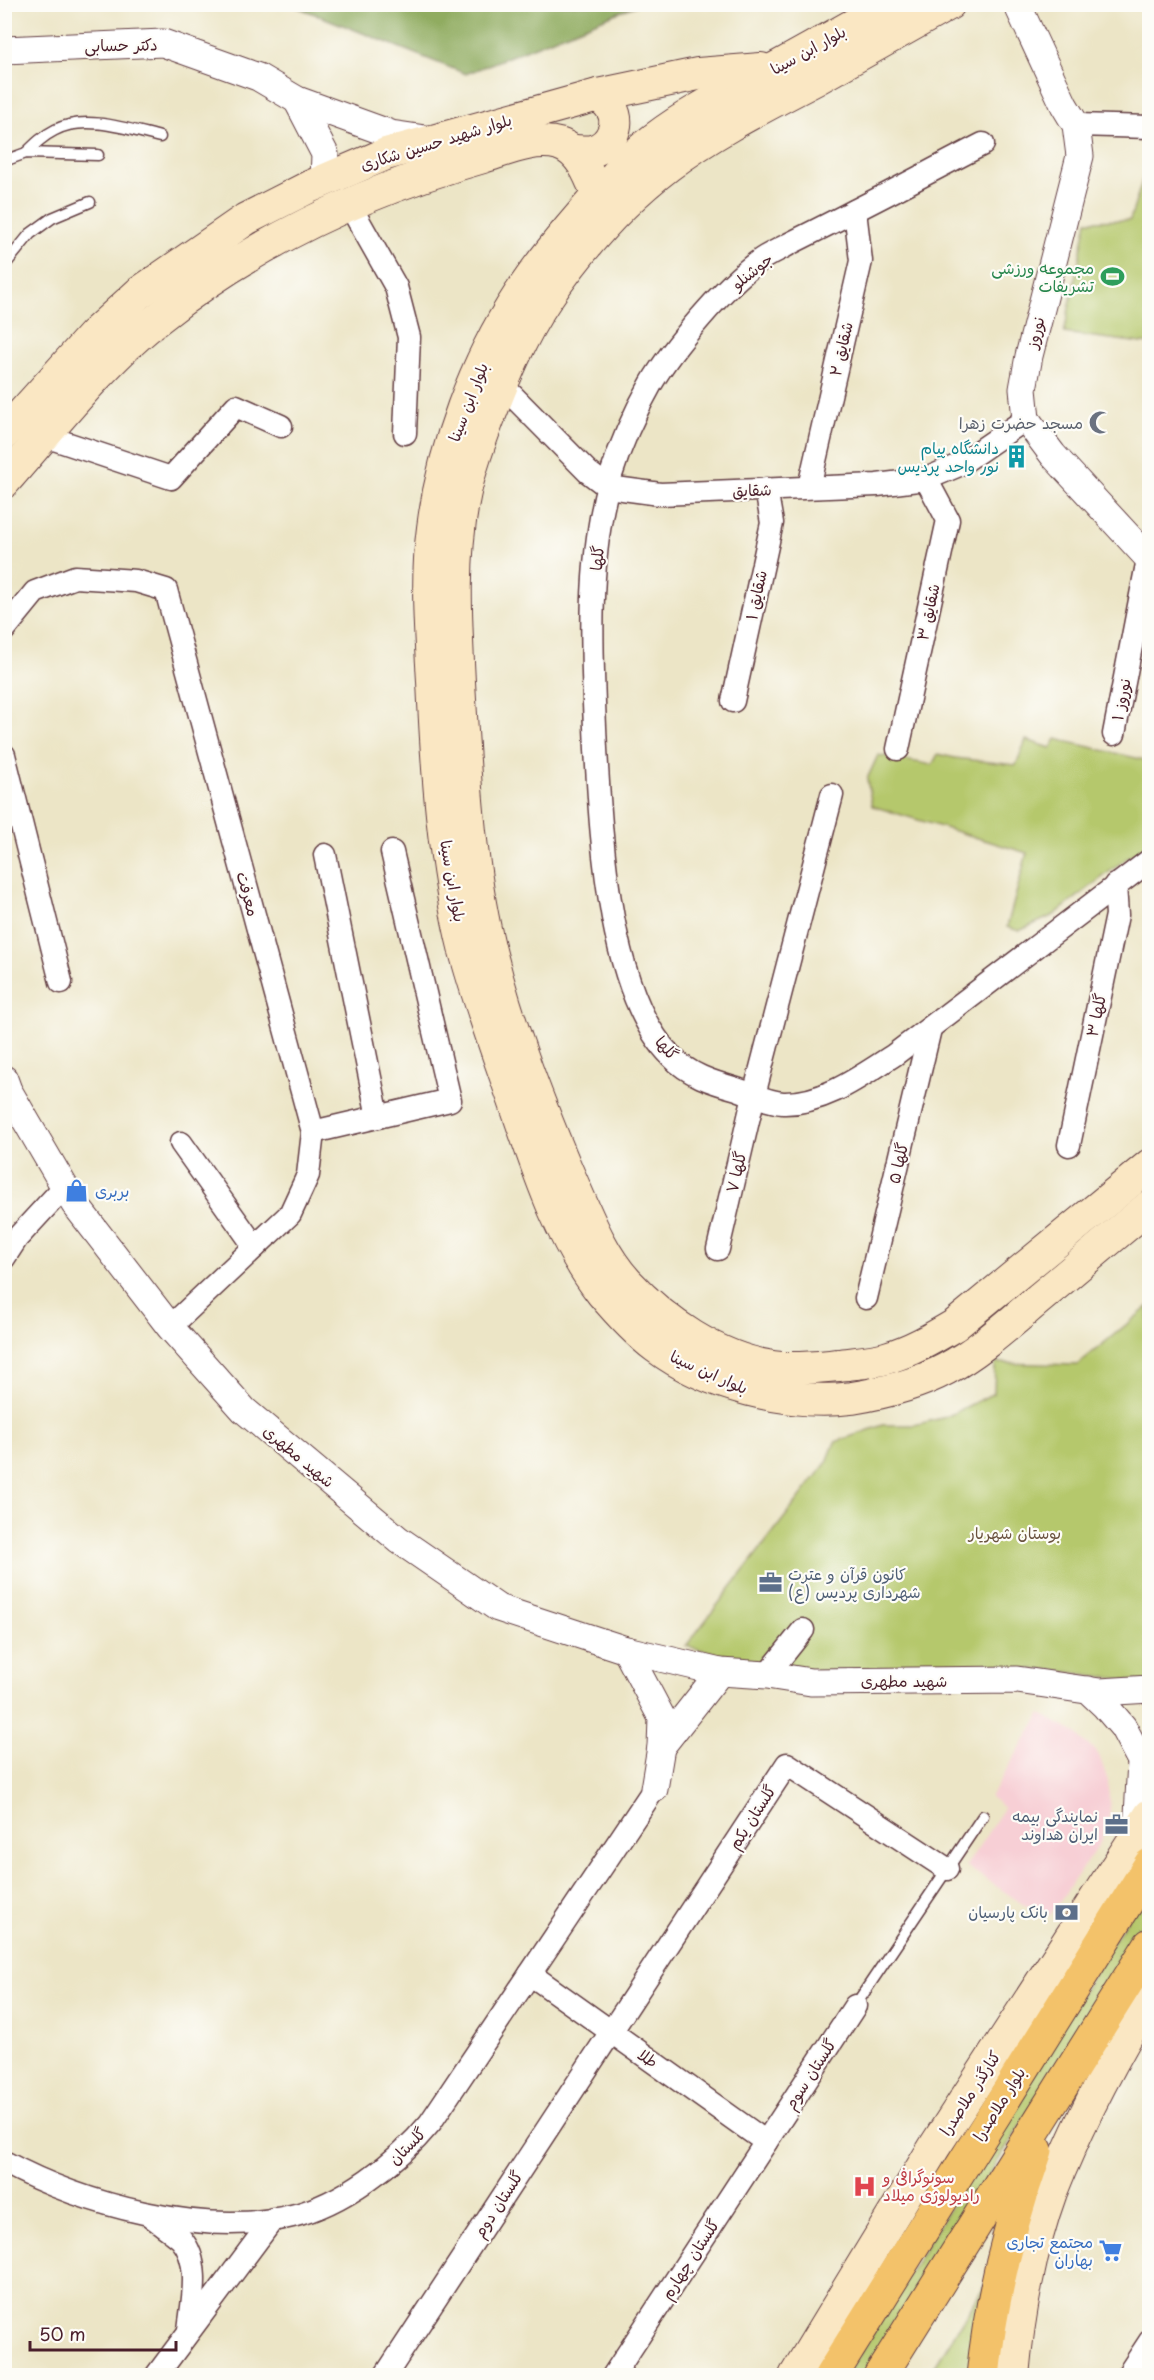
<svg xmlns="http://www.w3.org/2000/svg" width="1154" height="2380" font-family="'Playpen Sans','Playpen Sans Arabic',sans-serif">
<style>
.built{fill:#f7cfd5}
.green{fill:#b5c86c;stroke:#80744c;stroke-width:1.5}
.forest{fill:#90ac60;stroke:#6d6646;stroke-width:1.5}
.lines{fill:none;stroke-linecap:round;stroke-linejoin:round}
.service-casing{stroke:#623d42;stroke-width:13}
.minor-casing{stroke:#623d42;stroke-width:25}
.tertiary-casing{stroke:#623d42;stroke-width:29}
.secondary-casing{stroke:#623d42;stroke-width:34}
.primary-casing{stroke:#623d42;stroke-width:35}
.service{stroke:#fff;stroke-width:10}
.minor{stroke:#fff;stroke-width:22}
.tertiary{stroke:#fff;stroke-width:27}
.secondary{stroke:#fae7c3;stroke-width:32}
.primary{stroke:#f3c26a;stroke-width:33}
.labels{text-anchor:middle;stroke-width:4.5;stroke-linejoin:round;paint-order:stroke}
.street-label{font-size:16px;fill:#4a1f2b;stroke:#fdfcf7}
.leisure-label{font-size:16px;fill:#27864d;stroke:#fdfcf7;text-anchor:end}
.worship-label{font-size:16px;fill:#5b616d;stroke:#fdfcf7;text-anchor:end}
.culture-label{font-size:16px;fill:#0d838f;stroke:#fdfcf7;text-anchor:end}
.shop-label{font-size:16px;fill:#366cbe;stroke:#fdfcf7;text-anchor:start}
.park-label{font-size:16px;fill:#6a523e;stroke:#fdfcf7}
.service-label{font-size:16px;fill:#4e5e75;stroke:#fdfcf7;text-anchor:end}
.health-label{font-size:16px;fill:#be3a42;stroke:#fdfcf7;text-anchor:start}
</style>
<rect width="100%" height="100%" fill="#fdfcf7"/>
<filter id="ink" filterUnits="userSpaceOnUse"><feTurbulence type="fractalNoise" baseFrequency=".0167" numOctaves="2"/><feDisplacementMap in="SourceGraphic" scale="12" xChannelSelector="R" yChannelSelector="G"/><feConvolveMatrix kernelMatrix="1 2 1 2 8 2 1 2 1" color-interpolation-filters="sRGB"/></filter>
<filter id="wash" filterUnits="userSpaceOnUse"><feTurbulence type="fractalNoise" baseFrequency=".008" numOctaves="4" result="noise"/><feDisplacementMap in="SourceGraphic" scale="24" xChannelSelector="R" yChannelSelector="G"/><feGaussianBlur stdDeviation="1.35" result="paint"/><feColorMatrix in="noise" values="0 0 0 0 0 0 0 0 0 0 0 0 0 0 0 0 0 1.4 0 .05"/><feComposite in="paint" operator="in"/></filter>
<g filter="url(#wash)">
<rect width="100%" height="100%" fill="#ece5c6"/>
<path class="built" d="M1041,1714L1074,1732L1099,1755L1108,1781L1110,1812L1101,1841L1050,1915L1036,1913L966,1866L1004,1808L990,1797Z"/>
<g class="green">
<path d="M1149,159V344L1064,333L1087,221L1130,220Z"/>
<path d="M1056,739L1149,761V845L1127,858L1054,915L1019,931L1007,927L1027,853L872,806L867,779L878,755L932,765L938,754L955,758L1016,765L1026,740L1051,748Z"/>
<path d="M1149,1306V1683L1054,1670L967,1667L817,1671L749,1661L686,1646L827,1462L835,1442L883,1425H914L946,1417L994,1393L995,1363L1077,1365Z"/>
<path d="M1149,1884V1920L864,2375L846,2376Z"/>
<path d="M988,2280L969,2375H929Z"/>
</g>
<path class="forest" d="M292,5H637L466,74Z"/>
</g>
<g filter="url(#ink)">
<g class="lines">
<defs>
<g id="service">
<path d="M26,153C35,144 43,136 55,130C85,114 128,129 160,137"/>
<path d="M4,161L26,153L98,155"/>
<path d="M4,266L30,234L52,218L90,202"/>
<path d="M855,2006L983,1816"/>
</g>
<g id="minor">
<path d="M1076,125L1150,127"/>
<path d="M983,144C940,166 898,189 856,210C833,222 811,233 789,244C779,250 768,254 759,261C725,285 672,348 651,384C635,412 620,446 610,478C586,562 592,662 596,749C601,835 608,992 671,1056C689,1075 712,1082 737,1089C751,1094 768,1102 783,1103C824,1104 861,1076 894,1055L1150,860"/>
<path d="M349,204L396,287L409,337L405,433"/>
<path d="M502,385L588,472L608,487L660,494L877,485L926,479L959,465L1026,419"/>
<path d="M45,436L171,478L236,406L281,426"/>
<path d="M809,487L861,261L855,211"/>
<path d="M4,630L35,592L75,577L136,581L166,590L313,1132L308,1175L290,1214L170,1327"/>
<path d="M733,701L772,523L766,489"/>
<path d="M1114,734L1148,559"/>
<path d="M898,749L948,520L926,479"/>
<path d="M4,755L61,982"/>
<path d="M325,855L378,1117"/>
<path d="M313,1132L450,1100L392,852"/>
<path d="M181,1143L255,1247"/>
<path d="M1069,1145L1117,915L1115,885"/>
<path d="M718,1249L754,1095L832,795"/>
<path d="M4,1258L17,1238L65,1186"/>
<path d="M866,1298L930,1029"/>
<path d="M767,1675L803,1630"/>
<path d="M530,1974L766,2142"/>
<path d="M4,2162C82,2204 204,2238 292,2216C342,2204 397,2163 430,2123L654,1789"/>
<path d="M151,2216C161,2224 172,2231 181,2239C202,2263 192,2302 189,2330"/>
<path d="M156,2376L273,2219"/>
<path d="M385,2376L787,1764L947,1869"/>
<path d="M613,2376L855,2006"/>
<path d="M1127,2376L1150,2341"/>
</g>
<g id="tertiary">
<path d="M1017,4L1064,105L1076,125L1080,156L1029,356L1023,389L1026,419L1053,455L1150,560"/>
<path d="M4,50L163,43L258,77L297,100L391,134L432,140"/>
<path d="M297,100L325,154L324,180"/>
<path d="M4,1079L8,1090L74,1203L170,1327L244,1410L399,1540L498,1608L626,1650L720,1672"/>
<path d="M626,1650L662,1718L661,1747L654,1789"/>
<path d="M1088,1690L1105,1706L1123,1727L1141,1761L1137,1834"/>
<path d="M661,1747L720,1672L767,1675L811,1682L1017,1680L1100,1692L1150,1689"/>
</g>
<g id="secondary">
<path d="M890,4C852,26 814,47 776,68C734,90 692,110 654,139C630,157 613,179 593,201C567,231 541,261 519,295C475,362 443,449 433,528C426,579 430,630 433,681C437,771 443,863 465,951C479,1003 498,1054 516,1106C538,1170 560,1239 602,1293C618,1312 636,1332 656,1347C706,1385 789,1406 852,1398C883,1393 918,1384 946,1369C980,1351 1011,1322 1041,1297C1077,1267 1113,1236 1150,1206"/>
<path d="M949,4C905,29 860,54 816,79C765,106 714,131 668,166C621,202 579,250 546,299C521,336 504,378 488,420C478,446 468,474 463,502C452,562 456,622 459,682C464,765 468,848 485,929C503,1012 535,1095 568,1173C585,1210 599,1251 627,1282C664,1322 717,1359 773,1367C794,1370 817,1367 839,1365C855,1363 872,1362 886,1358C911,1351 933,1338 955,1325L1150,1165"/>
<path d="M573,151C579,151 586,152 592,151C612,146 623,121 609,105C606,101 601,98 598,95"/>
<path d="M4,434L93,335L139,293L246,219L309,187L386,154L598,95L698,74L761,69"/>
<path d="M4,482C52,428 104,360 160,317C256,241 366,190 483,157C506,150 535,137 559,144C581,151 590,176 598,196L612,204"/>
<path d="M795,2376L935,2146L1150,1815"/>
<path d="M1013,2376C1018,2318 1031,2246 1051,2192C1078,2124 1112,2059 1150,1996"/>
</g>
<g id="primary">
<path d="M831,2376L1150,1865"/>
<path d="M880,2376L1150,1945"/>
<path d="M983,2376C991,2298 1010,2223 1036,2150"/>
</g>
</defs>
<use href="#service" class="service-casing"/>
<use href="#minor" class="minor-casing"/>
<use href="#tertiary" class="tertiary-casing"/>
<use href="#secondary" class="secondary-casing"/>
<use href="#primary" class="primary-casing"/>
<use href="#service" class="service"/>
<use href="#minor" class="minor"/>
<use href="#tertiary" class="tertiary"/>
<use href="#secondary" class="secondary"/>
<use href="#primary" class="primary"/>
</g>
</g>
<defs>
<symbol id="stadium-bare" viewBox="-9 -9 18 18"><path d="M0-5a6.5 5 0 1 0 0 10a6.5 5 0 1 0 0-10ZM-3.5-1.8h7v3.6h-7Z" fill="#2e9e5b" stroke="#fdfcf7" stroke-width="2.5" paint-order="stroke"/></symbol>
<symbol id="mosque-bare" viewBox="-9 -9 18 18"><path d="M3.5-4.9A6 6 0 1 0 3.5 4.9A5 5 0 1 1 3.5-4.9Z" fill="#6b7280" stroke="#fdfcf7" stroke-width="2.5" paint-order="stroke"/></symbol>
<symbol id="building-bare" viewBox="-9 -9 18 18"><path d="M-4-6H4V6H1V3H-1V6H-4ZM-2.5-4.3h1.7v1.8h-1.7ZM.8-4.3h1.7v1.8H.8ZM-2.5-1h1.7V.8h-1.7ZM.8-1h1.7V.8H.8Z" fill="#0f9aa8" stroke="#fdfcf7" stroke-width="2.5" paint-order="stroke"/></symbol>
<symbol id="shop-bare" viewBox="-9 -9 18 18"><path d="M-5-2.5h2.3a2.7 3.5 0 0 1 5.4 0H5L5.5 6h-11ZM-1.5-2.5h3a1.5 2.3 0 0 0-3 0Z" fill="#3f7fe0" stroke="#fdfcf7" stroke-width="2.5" paint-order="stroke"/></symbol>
<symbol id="office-bare" viewBox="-9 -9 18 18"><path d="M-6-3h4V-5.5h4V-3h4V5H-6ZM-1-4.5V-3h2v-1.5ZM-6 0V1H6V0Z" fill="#5c6f8a" stroke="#fdfcf7" stroke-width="2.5" paint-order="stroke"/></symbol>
<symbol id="bank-bare" viewBox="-9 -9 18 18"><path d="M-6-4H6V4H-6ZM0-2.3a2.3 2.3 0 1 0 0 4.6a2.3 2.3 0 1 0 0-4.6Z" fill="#5c6f8a" stroke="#fdfcf7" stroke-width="2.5" paint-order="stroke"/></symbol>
<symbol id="hospital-bare" viewBox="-9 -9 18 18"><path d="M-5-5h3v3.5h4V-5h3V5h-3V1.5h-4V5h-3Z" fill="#e0444e" stroke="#fdfcf7" stroke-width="2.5" paint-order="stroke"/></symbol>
<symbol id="supermarket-bare" viewBox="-9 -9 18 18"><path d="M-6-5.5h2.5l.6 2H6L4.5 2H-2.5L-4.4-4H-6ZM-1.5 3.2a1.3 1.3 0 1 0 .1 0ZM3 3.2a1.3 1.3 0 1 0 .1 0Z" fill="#3f7fe0" stroke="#fdfcf7" stroke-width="2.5" paint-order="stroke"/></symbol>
</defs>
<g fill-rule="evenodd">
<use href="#stadium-bare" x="1096" y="260" width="33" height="33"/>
<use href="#mosque-bare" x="1084" y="406" width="33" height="33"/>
<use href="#building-bare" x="1000" y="440" width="33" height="33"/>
<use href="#shop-bare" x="60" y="1174" width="33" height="33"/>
<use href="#office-bare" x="754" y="1566" width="33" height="33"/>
<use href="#office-bare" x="1100" y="1808" width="33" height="33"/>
<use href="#bank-bare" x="1050" y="1896" width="33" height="33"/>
<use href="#hospital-bare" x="848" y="2170" width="33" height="33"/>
<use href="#supermarket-bare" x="1094" y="2234" width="33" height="33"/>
</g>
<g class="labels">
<g class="street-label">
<text transform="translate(121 45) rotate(-1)" y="6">دکتر حسابی</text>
<text transform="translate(808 50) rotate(-29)" y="6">بلوار ابن سینا</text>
<text transform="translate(436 142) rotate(-17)" y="6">بلوار شهید حسین شکاری</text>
<text transform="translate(752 271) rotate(-38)" y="6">جوشنلو</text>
<text transform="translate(1035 332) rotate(-76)" y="6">نوروز</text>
<text transform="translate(841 349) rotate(-77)" y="6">شقایق ۲</text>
<text transform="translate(468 402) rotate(-69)" y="6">بلوار ابن سینا</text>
<text transform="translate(752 490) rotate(-2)" y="6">شقایق</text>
<text transform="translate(597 558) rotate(-85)" y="6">گلها</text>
<text transform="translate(756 595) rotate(-78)" y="6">شقایق ۱</text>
<text transform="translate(928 612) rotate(-78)" y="6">شقایق ۳</text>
<text transform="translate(1121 699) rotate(-79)" y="6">نوروز ۱</text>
<text transform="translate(453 881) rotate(80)" y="6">بلوار ابن سینا</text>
<text transform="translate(248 894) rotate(75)" y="6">معرفت</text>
<text transform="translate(1096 1015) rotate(-78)" y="6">گلها ۳</text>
<text transform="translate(667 1048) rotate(49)" y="6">گلها</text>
<text transform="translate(898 1163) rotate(-77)" y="6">گلها ۵</text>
<text transform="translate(736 1172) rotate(-77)" y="6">گلها ۷</text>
<text transform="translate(709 1372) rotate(24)" y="6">بلوار ابن سینا</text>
<text transform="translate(299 1456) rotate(40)" y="6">شهید مطهری</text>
<text x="904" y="1687">شهید مطهری</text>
<text transform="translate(752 1817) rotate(-57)" y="6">گلستان یکم</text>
<text transform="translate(648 2058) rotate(35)" y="6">طلا</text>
<text transform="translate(810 2074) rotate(-57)" y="6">گلستان سوم</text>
<text transform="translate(970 2093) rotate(-57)" y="6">کنارگذر ملاصدرا</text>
<text transform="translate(999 2104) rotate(-58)" y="6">بلوار ملاصدرا</text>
<text transform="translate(407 2146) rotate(-45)" y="6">گلستان</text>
<text transform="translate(498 2204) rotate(-57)" y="6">گلستان دوم</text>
<text transform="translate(690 2259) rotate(-57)" y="6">گلستان چهارم</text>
</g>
<g class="leisure-label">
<text x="1094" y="274">مجموعه ورزشی<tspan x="1094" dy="18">تشریفات</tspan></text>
</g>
<g class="worship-label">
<text x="1083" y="429">مسجد حضرت زهرا</text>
</g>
<g class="culture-label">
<text x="999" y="454">دانشگاه پیام<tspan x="999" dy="18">نور واحد پردیس</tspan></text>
</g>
<g class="shop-label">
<text x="95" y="1197">بربری</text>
<text x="1093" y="2248" text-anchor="end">مجتمع تجاری<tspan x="1093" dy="18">بهاران</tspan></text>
</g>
<g class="park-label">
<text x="1015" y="1539">بوستان شهریار</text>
</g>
<g class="service-label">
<text x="788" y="1580" text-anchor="start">کانون قرآن و عترت<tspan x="788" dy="18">(ع) شهرداری پردیس</tspan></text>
<text x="1098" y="1822">نمایندگی بیمه<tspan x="1098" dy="18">ایران هداوند</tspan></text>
<text x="1048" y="1918">بانک پارسیان</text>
</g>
<g class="health-label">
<text x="883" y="2183">سونوگرافی و<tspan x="883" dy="18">رادیولوژی میلاد</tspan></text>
</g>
</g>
<rect width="1154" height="2380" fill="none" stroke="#fdfcf7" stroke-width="24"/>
<path d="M30 2341v9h146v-9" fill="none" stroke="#4a1f2b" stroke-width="3"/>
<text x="39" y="2341" font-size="18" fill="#4a1f2b" stroke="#fdfcf7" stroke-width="4.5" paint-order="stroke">50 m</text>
</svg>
